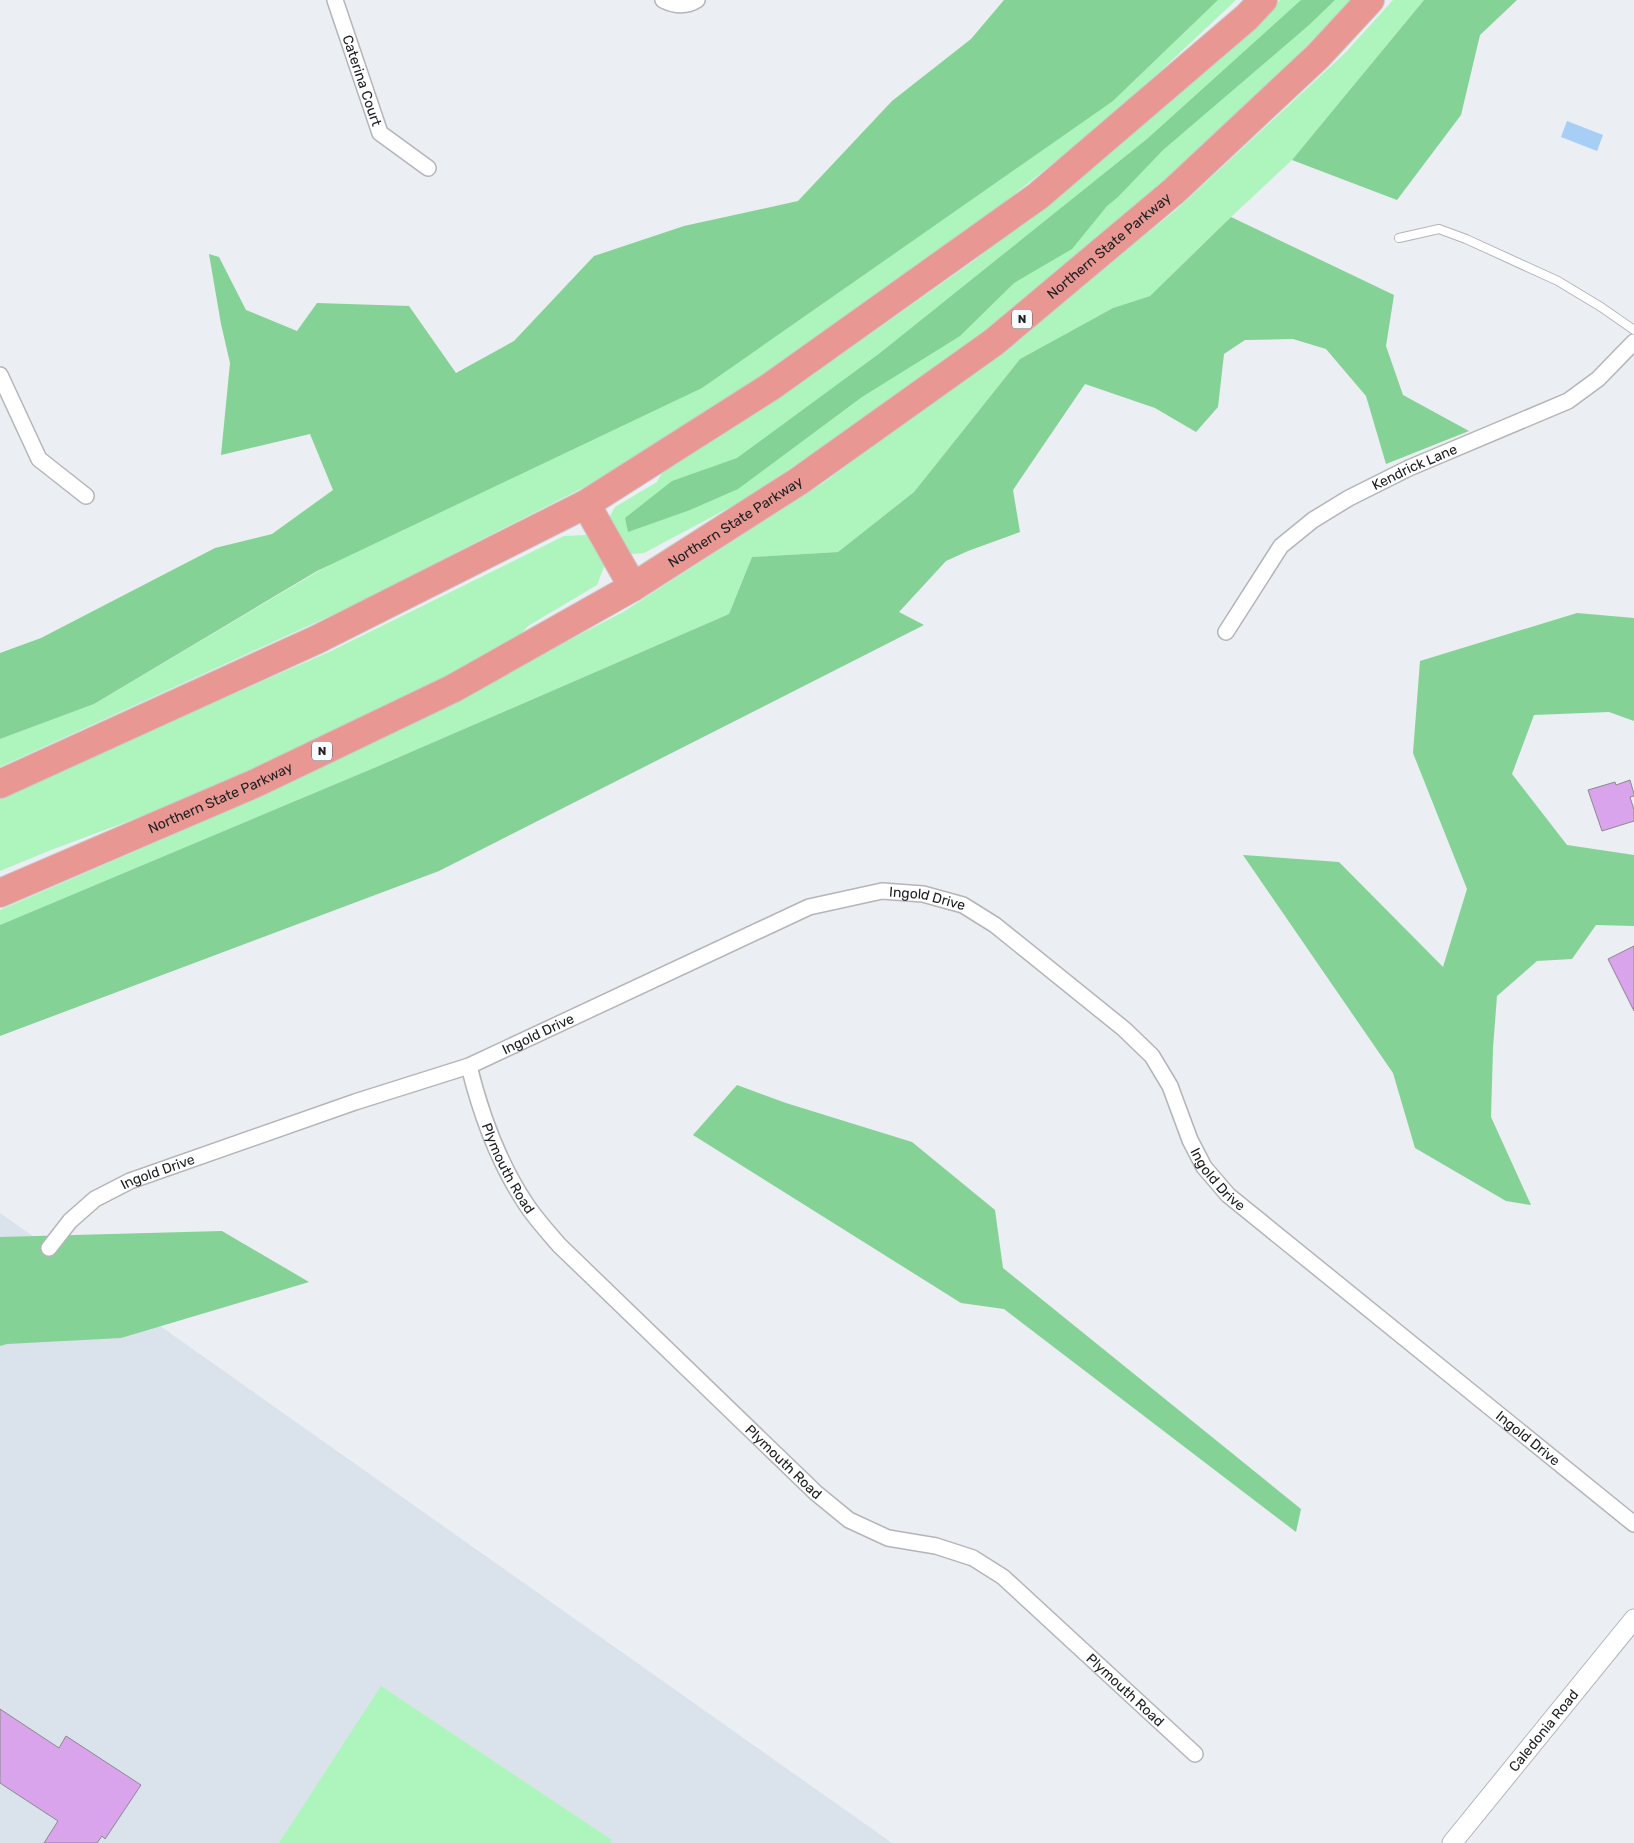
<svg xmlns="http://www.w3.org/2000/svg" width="1634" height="1843" font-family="Rubik,sans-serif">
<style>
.built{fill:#dae2eb}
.green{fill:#adf5bc}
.forest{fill:#84d296}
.water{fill:#a7cef5}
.building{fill:#d9a4ec;stroke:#8b898c}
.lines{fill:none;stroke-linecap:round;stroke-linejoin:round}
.service-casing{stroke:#b3b5b9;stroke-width:10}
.minor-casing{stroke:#b3b5b9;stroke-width:18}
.tertiary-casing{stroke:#b3b5b9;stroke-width:21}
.motorway-casing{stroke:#c9caca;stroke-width:30}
.service{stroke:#fff;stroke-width:8}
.minor{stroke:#fff;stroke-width:15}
.tertiary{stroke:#fff;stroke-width:19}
.motorway{stroke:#e89793;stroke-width:28}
.labels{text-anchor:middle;stroke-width:4;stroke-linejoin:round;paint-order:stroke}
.shield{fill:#f9fcff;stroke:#616365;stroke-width:1}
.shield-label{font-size:12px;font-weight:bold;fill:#202123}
.street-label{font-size:14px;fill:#202123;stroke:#f9fcff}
</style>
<rect width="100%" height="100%" fill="#ebeef2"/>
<path class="built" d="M0,1213L749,1742L892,1843H0Z"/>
<g class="green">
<path d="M1218,0H1236L1118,111L910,278L641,458L356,604L0,767V739L94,704L1113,101Z"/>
<path d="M1280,0H1352L1225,128L1047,282L911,389L738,503L644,553L632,554L622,551L609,518L615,507L657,482L665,467L815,373L975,260L1223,56Z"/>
<path d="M1393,0H1424L1292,160L1231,217L1150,296L1113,308L1020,359L914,492L838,552L752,557L729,614L381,765L0,925V910L184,830L400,728L623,612L823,483L994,356L1176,210L1345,53Z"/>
<path d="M586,535L601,546L605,564L597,585L528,626L509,647L285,763L51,850L0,871V796L329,652L564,536Z"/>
<path d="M381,1686L612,1840L610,1843H279Z"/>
</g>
<g class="forest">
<path d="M1004,0H1218L1113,101L702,388L317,571L94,704L0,739V653L41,638L215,548L272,534L333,490L310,434L221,455L230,363L221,324L209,254L219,257L246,310L297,331L317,303L409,306L456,373L514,341L594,256L684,226L798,201L892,101L971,39Z"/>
<path d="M1301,0H1335L1309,25L1163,150L1118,197L1107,206L1072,249L1014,283L960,336L862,397L738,489L690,510L628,532L625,518L672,481L737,458L880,353L1147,139Z"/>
<path d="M1424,0H1517L1480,35L1461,115L1397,200L1292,160Z"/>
<path d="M1231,217L1394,295L1386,346L1403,395L1469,431L1386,464L1366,396L1326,349L1293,339L1245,340L1224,354L1218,407L1196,432L1155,408L1085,384L1013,490L1020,532L968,551L946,561L899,612L924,625L439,871L0,1036V925L381,765L729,614L752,557L838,552L914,492L1020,359L1113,308L1150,296Z"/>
<path d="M1577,613L1634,618V721L1609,712L1534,715L1512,774L1567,845L1634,855V926L1596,925L1572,959L1537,961L1497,996L1493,1048L1491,1117L1531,1205L1506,1201L1415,1148L1393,1073L1243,855L1339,862L1443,967L1467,889L1413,753L1420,661Z"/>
<path d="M737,1085L786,1103L912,1142L995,1210L1003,1268L1301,1509L1296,1532L1004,1309L961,1303L693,1135Z"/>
<path d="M222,1231L309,1282L121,1338L7,1344L0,1346V1237Z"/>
</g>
<path class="water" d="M1567,121L1603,135L1597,151L1561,137Z"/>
<g class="building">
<path d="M1630,780L1634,794V796L1630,797L1634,810V821L1602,831L1588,790L1615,782L1616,785Z"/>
<path d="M1634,946V1011L1608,959Z"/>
<path d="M0,1709L59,1748L66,1736L141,1785L105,1839L102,1836L97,1843H44L58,1821L0,1783Z"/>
</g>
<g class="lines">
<defs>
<path id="service" d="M1399,238L1439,229L1466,239L1558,281L1601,307L1634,330"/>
<g id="minor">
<path id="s1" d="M335,0L380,133L428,168"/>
<path d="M663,0C675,6 686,7 697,0"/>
<path d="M0,375L39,459L86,496"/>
<path id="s2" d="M1226,632L1281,546L1313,520L1349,498L1409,468L1568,401L1598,379L1634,342"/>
<path id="s3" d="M469,1066C481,1115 498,1162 526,1204C535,1218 548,1232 559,1245L816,1493L849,1520L888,1538L936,1546L973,1558L1003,1577L1195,1754"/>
<path id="s4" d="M49,1248L70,1221L95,1199L130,1181L355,1102L469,1066L809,907L882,891L923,894L963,905L995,925L1124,1029L1152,1056L1170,1086L1190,1140L1204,1167L1228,1195L1634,1524"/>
</g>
<g id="tertiary">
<path id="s5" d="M1452,1843L1634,1619"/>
</g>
<g id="motorway">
<path d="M586,504L633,587"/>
<path d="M0,784L316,640L586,504L770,387L1038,196L1247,17L1263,0"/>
<path id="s6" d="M0,893L256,783L454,688L633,587L799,481L994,342L1174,191L1318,56L1370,0"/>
</g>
</defs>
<use href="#service" class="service-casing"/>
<use href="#minor" class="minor-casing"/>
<use href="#tertiary" class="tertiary-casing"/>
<use href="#motorway" class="motorway-casing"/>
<use href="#service" class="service"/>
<use href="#minor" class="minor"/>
<use href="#tertiary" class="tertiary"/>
<use href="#motorway" class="motorway"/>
</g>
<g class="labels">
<g class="shield">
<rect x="1012" y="309.5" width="20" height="19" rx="4"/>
<rect x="312" y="741.5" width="20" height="19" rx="4"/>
</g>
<g class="shield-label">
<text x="1022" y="323">N</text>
<text x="322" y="755">N</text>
</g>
<g class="street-label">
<text dy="5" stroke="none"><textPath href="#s1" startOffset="85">Caterina Court</textPath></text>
<text dy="5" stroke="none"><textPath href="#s6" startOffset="1290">Northern State Parkway</textPath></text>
<text dy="5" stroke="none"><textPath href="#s2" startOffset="258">Kendrick Lane</textPath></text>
<text dy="5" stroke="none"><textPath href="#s6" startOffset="825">Northern State Parkway</textPath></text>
<text dy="5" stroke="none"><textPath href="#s6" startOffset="240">Northern State Parkway</textPath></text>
<text dy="5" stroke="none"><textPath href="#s4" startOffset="961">Ingold Drive</textPath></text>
<text dy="5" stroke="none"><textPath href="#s4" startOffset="541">Ingold Drive</textPath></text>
<text dy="5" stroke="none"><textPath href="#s3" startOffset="110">Plymouth Road</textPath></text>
<text dy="5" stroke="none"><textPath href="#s4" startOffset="136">Ingold Drive</textPath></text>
<text dy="5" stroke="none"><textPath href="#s4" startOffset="1381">Ingold Drive</textPath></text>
<text dy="5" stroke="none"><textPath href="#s4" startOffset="1786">Ingold Drive</textPath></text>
<text dy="5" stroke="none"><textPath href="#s3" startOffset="515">Plymouth Road</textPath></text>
<text dy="5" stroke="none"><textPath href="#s3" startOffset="935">Plymouth Road</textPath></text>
<text dy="5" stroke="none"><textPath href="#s5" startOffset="145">Caledonia Road</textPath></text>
</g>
</g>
</svg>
